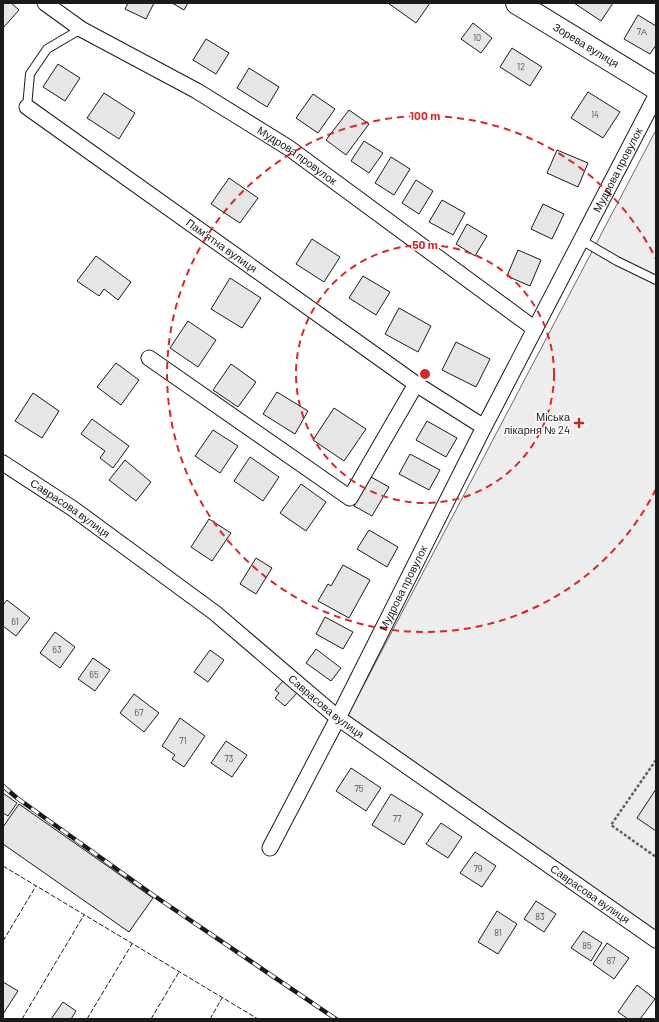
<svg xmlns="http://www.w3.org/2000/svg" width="659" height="1022" font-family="Barlow,sans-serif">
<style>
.built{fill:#ededed;stroke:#6a6a6a}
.building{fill:#e6e6e6;stroke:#1a1a1a}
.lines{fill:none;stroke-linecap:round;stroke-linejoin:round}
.lane-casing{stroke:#1a1a1a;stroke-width:10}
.street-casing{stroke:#1a1a1a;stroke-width:17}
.secondary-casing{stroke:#1a1a1a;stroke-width:24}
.path{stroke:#5f5f5f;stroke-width:2.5;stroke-dasharray:3 2;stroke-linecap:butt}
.lane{stroke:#fff;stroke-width:8}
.street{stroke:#fff;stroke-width:15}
.secondary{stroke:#fff;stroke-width:22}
.rail-casing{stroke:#1a1a1a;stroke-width:4.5}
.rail{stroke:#fff;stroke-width:3;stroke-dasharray:9;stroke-linecap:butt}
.fence{stroke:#1a1a1a;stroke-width:1;stroke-dasharray:5 2;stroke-linecap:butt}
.ring{fill:none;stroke:#d62828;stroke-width:2;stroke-dasharray:7 5}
.poi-dot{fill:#c62828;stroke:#fff;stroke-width:1.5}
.labels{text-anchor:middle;stroke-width:3;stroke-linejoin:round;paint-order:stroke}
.number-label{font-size:9px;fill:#4d4d4d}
.street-label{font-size:11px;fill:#1a1a1a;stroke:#fff}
.poi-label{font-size:11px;fill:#1a1a1a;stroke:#fff;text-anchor:end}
.centre{fill:#d62828;stroke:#fff;stroke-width:2}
.ring-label{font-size:12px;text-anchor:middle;font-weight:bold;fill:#d62828;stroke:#fff;stroke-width:3;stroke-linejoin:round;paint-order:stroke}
</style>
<rect width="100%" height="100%" fill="#fff"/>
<path class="built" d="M656,130V931L348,715Z"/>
<g class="building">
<path d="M3,3H11L19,10L3,28Z"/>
<path d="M128,3H154L146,19L125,9Z"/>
<path d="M172,3H188L184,10Z"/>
<path d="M388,3H430L416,23Z"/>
<path d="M574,3H613L601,21Z"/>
<path d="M638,15L656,26V45L650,54L624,39Z"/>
<path d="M473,23L492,38L481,53L461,39Z"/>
<path d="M206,39L229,53L216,74L193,60Z"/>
<path d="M512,48L542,67L530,86L500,67Z"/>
<path d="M58,64L80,78L65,101L43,87Z"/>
<path d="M249,68L279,87L267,107L237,88Z"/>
<path d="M588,92L620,112L603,138L571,118Z"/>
<path d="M104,93L135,113L119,139L87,118Z"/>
<path d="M313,94L335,109L318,133L296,118Z"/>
<path d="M349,110L369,124L346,155L326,140Z"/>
<path d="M364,141L383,153L369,173L351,161Z"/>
<path d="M557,150L588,163L578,187L547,173Z"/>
<path d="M391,157L410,169L394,195L375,183Z"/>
<path d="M229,178L258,198L240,223L211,204Z"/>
<path d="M416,180L433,191L419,214L402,203Z"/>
<path d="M442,200L465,213L453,235L429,222Z"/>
<path d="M543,204L564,214L552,239L531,229Z"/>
<path d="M467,224L487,236L475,256L456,244Z"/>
<path d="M312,239L340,257L324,282L296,264Z"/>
<path d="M518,250L541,260L530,286L507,276Z"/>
<path d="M96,256L131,282L118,300L104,289L99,296L77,281Z"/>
<path d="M363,276L390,292L376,315L349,298Z"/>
<path d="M230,278L261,298L242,328L211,309Z"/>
<path d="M399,308L431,326L418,352L385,334Z"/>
<path d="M188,321L216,340L198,367L170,348Z"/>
<path d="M456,342L490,359L476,387L442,370Z"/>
<path d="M116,363L139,380L121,405L97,387Z"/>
<path d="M231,364L256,382L238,407L213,390Z"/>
<path d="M277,392L308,411L295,434L263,414Z"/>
<path d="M33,393L59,411L42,438L15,421Z"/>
<path d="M334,408L366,429L344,461L313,440Z"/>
<path d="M92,419L129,446L113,468L100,458L105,451L81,434Z"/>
<path d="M427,421L457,438L446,457L416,440Z"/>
<path d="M213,430L238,446L220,473L195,456Z"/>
<path d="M410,454L440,470L429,490L399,474Z"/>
<path d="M250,457L279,477L263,501L234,481Z"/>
<path d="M125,460L151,482L136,501L109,480Z"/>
<path d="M371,477L389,487L372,516L354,506Z"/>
<path d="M301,484L326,502L306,531L280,513Z"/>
<path d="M209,519L231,533L212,561L191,547Z"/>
<path d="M369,530L398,547L387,567L357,549Z"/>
<path d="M256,558L272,568L256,594L240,584Z"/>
<path d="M343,565L370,580L349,618L318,601L328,584L331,586Z"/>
<path d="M7,600L30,618L16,636L3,626V605Z"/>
<path d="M325,617L353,632L343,649L316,634Z"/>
<path d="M55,632L75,647L60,668L40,653Z"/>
<path d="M316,649L341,668L331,681L306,663Z"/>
<path d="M210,650L224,660L208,682L194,672Z"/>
<path d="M93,658L110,670L95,691L78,679Z"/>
<path d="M283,681L297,693L285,706L275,698L279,693L275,690Z"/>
<path d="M134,694L159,713L144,732L120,713Z"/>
<path d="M180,718L205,736L184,767L172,759L175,755L162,746Z"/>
<path d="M226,741L247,755L232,777L211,763Z"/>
<path d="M351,768L381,788L366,811L336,791Z"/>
<path d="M656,789V831L637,818Z"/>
<path d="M3,793L17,803L8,816L3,813Z"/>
<path d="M391,794L423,814L404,845L372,825Z"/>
<path d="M19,804L153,898L129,932L3,844V827Z"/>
<path d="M441,823L462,837L448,858L426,844Z"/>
<path d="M475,852L496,866L482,887L460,873Z"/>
<path d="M536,901L556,914L544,932L524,919Z"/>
<path d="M497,911L517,924L498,954L478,942Z"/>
<path d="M583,931L602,943L591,961L571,948Z"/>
<path d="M607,943L629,958L614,979L593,964Z"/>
<path d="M3,982L18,991L3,1014Z"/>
<path d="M637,985L655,999L640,1019H628L618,1012Z"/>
<path d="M63,1002L76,1011L71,1019H51Z"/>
</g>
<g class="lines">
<defs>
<g id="lane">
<path d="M27,107L30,74L47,49L81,29"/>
<path d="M581,240L617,261L656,280"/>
</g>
<g id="street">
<path id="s1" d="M45,3L81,29L197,91L289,148L535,329"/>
<path id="s2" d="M27,107L416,384L484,427"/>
<path d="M149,358L350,498L416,384"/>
<path id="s3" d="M3,463L72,508L215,613L338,718L656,940"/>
<path id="s4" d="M270,848L338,718L484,427L656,96"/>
</g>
<g id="secondary">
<path id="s5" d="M517,3L656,88"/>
</g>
</defs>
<use href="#lane" class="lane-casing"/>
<use href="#street" class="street-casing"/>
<use href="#secondary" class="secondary-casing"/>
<path class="path" d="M656,760L611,825L656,857"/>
<use href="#lane" class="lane"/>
<use href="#street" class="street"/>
<use href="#secondary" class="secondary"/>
<defs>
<path id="rail" d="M3,786L17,798L153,895L336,1019"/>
</defs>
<use href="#rail" class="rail-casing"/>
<use href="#rail" class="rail"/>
<g class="fence">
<path d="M3,866L258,1019"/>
<path d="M3,941L36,886"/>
<path d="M22,1019L84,915"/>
<path d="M87,1019L132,944"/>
<path d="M151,1019L179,972"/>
<path d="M210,1019L222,998"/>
</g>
</g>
<g class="ring">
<circle cx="425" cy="374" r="129"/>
<path d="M656 489A258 258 0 1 1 656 259"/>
</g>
<path class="poi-dot" d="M577 417h4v4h4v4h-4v4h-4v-4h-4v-4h4z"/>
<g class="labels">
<g class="number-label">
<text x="642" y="35">7А</text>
<text x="477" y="41">10</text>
<text x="521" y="70">12</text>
<text x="595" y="118">14</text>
<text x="15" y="625">61</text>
<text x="57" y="653">63</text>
<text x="94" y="678">65</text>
<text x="139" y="716">67</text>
<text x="183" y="744">71</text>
<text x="229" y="762">73</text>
<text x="359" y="792">75</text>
<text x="397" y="822">77</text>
<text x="478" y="872">79</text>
<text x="540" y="920">83</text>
<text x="498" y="936">81</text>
<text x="587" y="949">85</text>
<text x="611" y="964">87</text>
</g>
<g class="street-label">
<text dy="4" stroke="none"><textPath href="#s5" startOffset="81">Зорева вулиця</textPath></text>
<text dy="4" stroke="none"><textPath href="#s1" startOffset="295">Мудрова провулок</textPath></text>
<text dy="4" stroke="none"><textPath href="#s4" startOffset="762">Мудрова провулок</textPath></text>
<text dy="4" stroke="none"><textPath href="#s2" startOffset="239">Пам’ятна вулиця</textPath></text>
<text dy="4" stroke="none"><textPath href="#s3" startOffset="81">Саврасова вулиця</textPath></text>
<text dy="4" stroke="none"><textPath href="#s4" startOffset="292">Мудрова провулок</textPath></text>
<text dy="4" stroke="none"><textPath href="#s3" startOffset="405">Саврасова вулиця</textPath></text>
<text dy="4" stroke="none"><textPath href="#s3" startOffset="729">Саврасова вулиця</textPath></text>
</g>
<g class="poi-label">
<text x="570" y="421">Міська<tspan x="570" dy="13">лікарня № 24</tspan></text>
</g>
</g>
<circle cx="425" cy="374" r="6" class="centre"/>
<g class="ring-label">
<text x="425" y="120">100 m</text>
<text x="425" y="249">50 m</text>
</g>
<rect width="659" height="1022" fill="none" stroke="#1a1a1a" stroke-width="8"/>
</svg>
